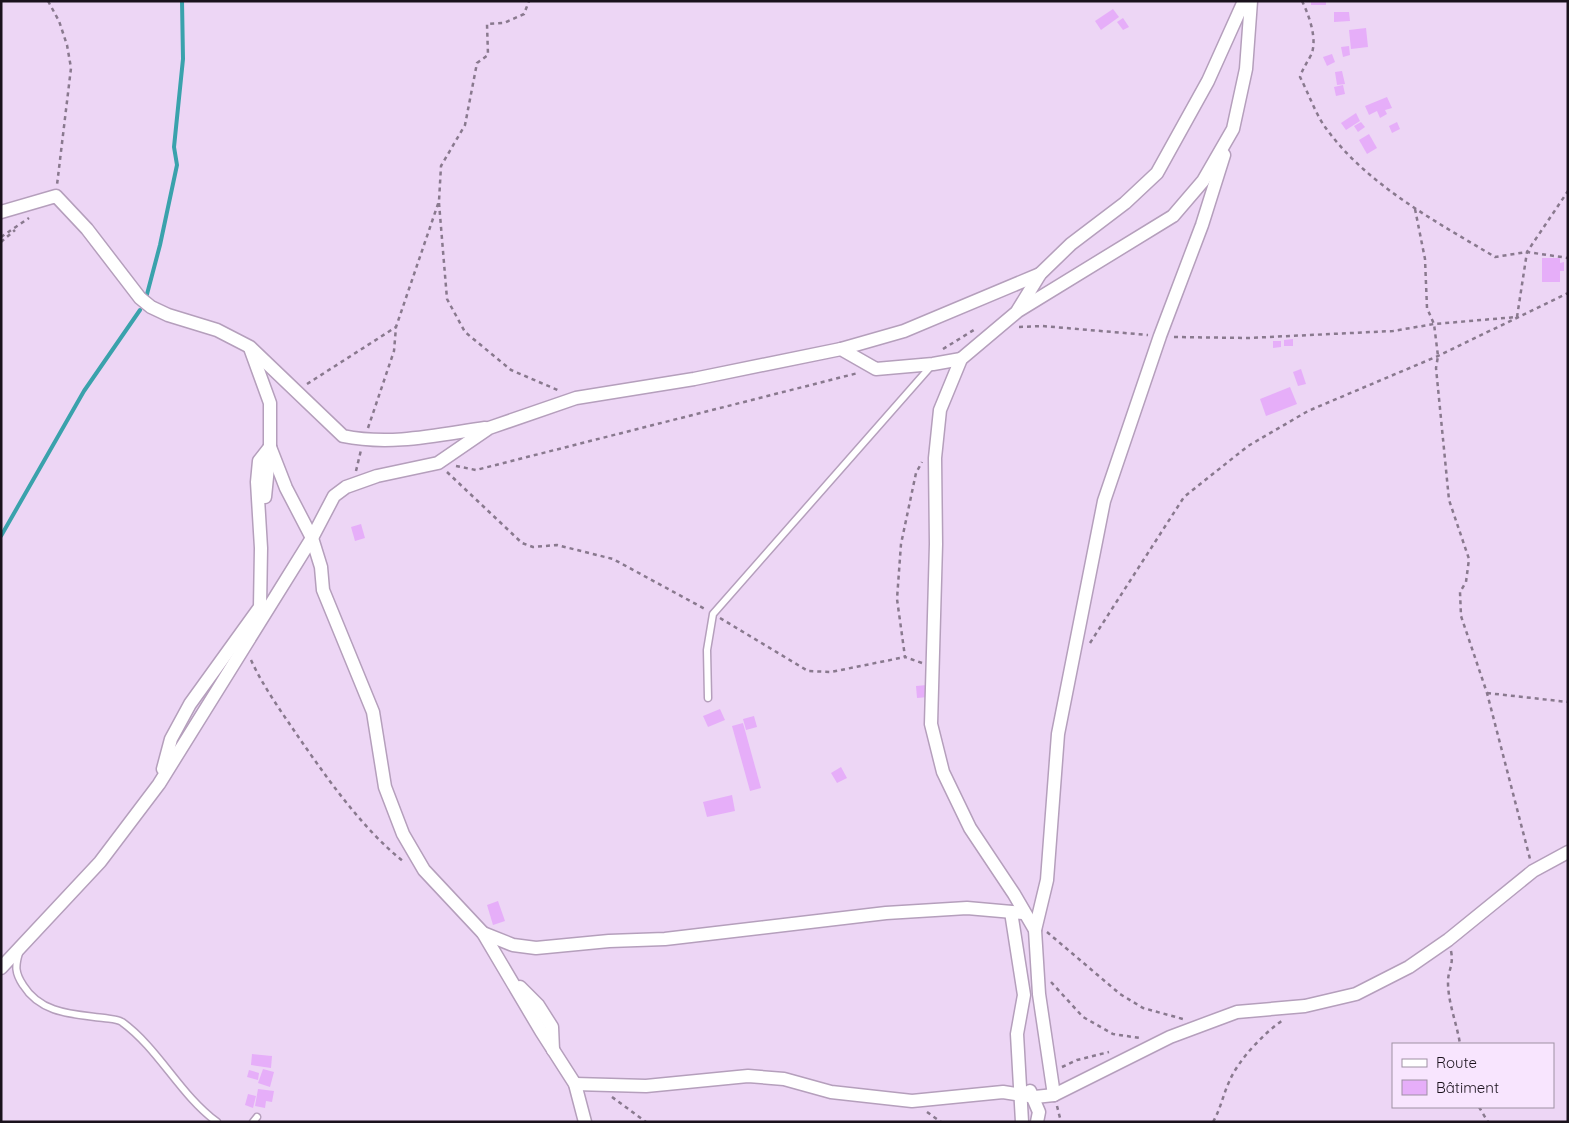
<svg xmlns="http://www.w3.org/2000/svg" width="1569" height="1123" font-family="Quicksand,sans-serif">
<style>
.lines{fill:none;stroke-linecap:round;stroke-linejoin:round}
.stream{stroke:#3aa2ac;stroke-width:4}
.building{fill:#e6aef9}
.service-casing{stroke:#b59fbc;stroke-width:9}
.minor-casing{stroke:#b59fbc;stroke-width:15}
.path{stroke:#89798e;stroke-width:2.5;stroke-dasharray:4 4;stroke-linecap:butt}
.service{stroke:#fff;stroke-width:6}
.minor{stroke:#fff;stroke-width:12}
</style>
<rect width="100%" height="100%" fill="#edd6f5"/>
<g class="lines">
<g class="stream">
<path d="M146,298L160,245L177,165L174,147L183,59L182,1"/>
<path d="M1,536L84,391L140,310"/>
</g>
</g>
<g class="building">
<rect x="1311" y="1" width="15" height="4"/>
<path d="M1113,9L1119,17L1101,30L1095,21Z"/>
<path d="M1334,12H1349L1350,21L1334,22Z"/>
<path d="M1123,18L1129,27L1123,30L1117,22Z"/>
<path d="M1366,28L1368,47L1351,49L1349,30Z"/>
<path d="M1349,46L1350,55L1343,57L1341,47Z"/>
<path d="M1332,54L1335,62L1327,66L1323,57Z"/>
<path d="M1342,71L1345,84L1337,85L1335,72Z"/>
<path d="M1343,85L1345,94L1336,96L1334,87Z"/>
<path d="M1387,97L1392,108L1385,110L1387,114L1380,118L1377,111L1369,115L1365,106Z"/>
<path d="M1356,113L1360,121L1346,130L1341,123Z"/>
<path d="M1361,122L1365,127L1358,132L1354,126Z"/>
<path d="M1397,122L1400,129L1392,133L1389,126Z"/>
<path d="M1369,134L1377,148L1367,154L1359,140Z"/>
<path d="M1542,258H1560V263L1564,262V271H1560V282H1542Z"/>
<path d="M1293,339V346H1284V340Z"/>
<path d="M1273,341H1281V347L1273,348Z"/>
<path d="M1301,369L1306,384L1298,386L1293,372Z"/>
<path d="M1290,387L1297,404L1266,416L1260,399Z"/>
<path d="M361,524L365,538L355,541L351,527Z"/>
<path d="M927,685L928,697L917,698L916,686Z"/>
<path d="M720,709L725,720L708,727L703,716Z"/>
<path d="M754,716L757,727L746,730L743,719Z"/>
<path d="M743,723L761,788L750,791L732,726Z"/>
<path d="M841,767L847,778L837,783L831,773Z"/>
<path d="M732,795L735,811L707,817L703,802Z"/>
<path d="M498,901L505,921L493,925L487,905Z"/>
<path d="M252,1054L272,1056L271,1068L251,1065Z"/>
<path d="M263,1069L274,1072L270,1087L258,1083Z"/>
<path d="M249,1070L259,1073L258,1080L247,1077Z"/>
<path d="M258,1089L274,1091L272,1102L266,1101L265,1108L255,1106Z"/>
<path d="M248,1094L256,1096L253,1108L245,1105Z"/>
</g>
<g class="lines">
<defs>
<g id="service">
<path d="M708,698L707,650L713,614L932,365"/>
<path d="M19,953C15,966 15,973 23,985C41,1014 73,1014 104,1018C110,1019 117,1019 122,1022C159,1049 180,1095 217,1122"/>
<path d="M253,1122L257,1117"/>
</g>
<g id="minor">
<path d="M1,212L56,196L87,229L140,298L151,307L168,315L217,330L250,347L343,436C391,446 437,435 485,428"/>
<path d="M1018,310L1040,274L1071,244L1125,203L1157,173L1208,81L1244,1"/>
<path d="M250,348L270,403V447L265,497"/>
<path d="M841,349L904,331L1040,274"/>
<path d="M270,447L286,488L312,538L321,567L323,590L373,712L385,787L403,834L424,870L483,933L541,1031L575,1084L585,1122"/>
<path d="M163,769L171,739L190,704L260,607L261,548L257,482L259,461L270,447"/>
<path d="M1011,912L1024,995L1017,1034L1022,1122"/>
<path d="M1035,930L1047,880L1058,734L1104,501L1160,336L1202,225L1224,155"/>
<path d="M483,933L513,945L536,948L609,941L665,939L886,913L967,908L1023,913"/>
<path d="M1,968L100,862L159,784L312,538L334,496L346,487L377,476L438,463L489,428L576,398L694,379L841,349L876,369L933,364L961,359"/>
<path d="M520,987L538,1005L552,1027L553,1050"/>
<path d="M575,1084L646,1086L748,1076L784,1079L831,1092L912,1101L1003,1092L1035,1097L1054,1095L1170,1037L1237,1012L1305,1006L1356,994L1409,967L1448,940L1533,871L1568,852"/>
<path d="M1030,1091L1039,1112L1037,1122"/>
<path d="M1054,1095L1039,994L1035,930L1014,894L970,828L943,772L931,724L936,544L935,458L940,410L961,359L1018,311L1173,216L1203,181L1233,129L1246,69L1251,1"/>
</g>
</defs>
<use href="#service" class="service-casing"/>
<use href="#minor" class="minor-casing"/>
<g class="path">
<path d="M48,1L59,21L67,45L71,68L57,185"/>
<path d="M1302,1C1309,15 1318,40 1311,55C1307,63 1303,68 1300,77C1309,94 1316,116 1328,131C1370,187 1437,222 1495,257L1527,252L1568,258"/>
<path d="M439,203L447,299L465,332L511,370L560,391"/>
<path d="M1415,209L1425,259L1427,308L1434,324L1438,356L1436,368L1449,500L1469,559L1466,582L1460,592L1461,616L1487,693L1530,859"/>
<path d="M1,237L29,218"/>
<path d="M1,242L15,230"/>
<path d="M1019,327L1042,326L1148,335"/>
<path d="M1174,337L1248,338L1393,331L1434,324L1517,317L1527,252L1568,191"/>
<path d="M943,349L977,328"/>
<path d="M307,384L396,327"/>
<path d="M368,428L394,351L396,327L439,201L441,166L465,125L477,63L488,55L487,24L504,23L524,14L529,1"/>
<path d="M456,466L476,470L858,373"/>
<path d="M356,471L361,450"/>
<path d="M447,472L522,543L533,547L557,545L613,559L705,609"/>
<path d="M720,618L808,671L831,672L905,657"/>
<path d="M1090,643L1184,497L1248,446L1308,411L1438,356L1568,293"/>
<path d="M251,660C262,684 278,707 293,729C324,774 361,828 404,862"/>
<path d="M922,663L905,657L897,599L901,544L916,473L922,462"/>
<path d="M1487,693L1568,702"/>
<path d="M1047,932L1120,994L1143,1008L1183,1019"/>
<path d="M1451,951C1454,965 1448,970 1448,982C1448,1003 1457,1024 1460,1044"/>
<path d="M1051,982L1083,1017L1113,1034L1140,1038"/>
<path d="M1062,1067L1077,1060L1109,1052"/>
<path d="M612,1097L646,1122"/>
<path d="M1057,1106L1061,1122"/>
<path d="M1479,1107L1488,1122"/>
<path d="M927,1112L941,1122"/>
<path d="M1213,1122C1221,1108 1223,1095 1229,1082C1238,1060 1264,1033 1283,1020"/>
</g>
<use href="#service" class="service"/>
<use href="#minor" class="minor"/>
</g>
<rect width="1569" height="1123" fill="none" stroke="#1a121c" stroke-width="5"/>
<rect x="1392" y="1043" width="162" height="65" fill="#f8e5fe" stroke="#9f91a4"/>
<rect x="1402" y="1059" width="25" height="8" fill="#ffffff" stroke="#9f91a4"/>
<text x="1436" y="1068" font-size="15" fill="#1a121c">Route</text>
<rect x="1402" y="1080" width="25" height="15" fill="#e6aef9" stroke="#9f91a4"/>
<text x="1436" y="1093" font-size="15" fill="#1a121c">Bâtiment</text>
</svg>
